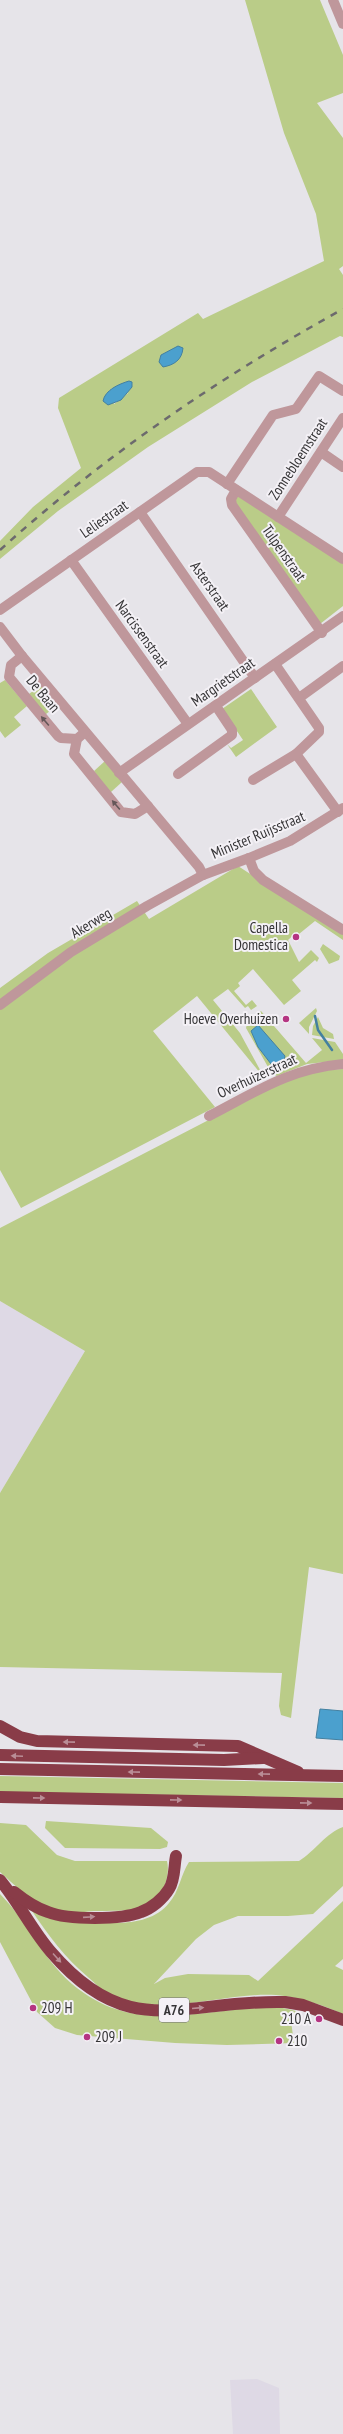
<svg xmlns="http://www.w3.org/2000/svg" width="343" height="2434" font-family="'PT Sans Narrow',sans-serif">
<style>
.built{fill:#ded9e5}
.green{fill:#bacc88;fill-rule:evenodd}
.water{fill:#4ba0ce;stroke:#4480a0}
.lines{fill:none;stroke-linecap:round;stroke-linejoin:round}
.stream{stroke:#4480a0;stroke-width:2.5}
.minor{stroke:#bf979b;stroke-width:10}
.highway{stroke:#893c48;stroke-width:12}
.rail{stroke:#6c6a6d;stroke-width:2.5;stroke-dasharray:7 7;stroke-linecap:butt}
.oneway{fill:#655759}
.oneway2{fill:#b98d96}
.poi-dot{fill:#b53582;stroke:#f4f1f6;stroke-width:1.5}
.labels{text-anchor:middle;stroke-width:4;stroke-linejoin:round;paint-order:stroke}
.shield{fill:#f4f1f6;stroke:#6e6d70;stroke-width:1}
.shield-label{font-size:14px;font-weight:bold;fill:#353436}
.street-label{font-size:15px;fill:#353436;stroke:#f4f1f6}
.poi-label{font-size:15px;fill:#353436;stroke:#f4f1f6;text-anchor:end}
</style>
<rect width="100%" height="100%" fill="#e6e4e9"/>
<g class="built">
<path d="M0,1301L85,1351L0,1493Z"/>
<path d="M257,2379L279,2388L280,2434H233L230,2380Z"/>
</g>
<g class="green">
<path d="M245,0H320L343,55V93L317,103L343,138V266L339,269L343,275V337L340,336L252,382L148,447L58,511L0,559V541L33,507L81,468L58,408L59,398L198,313L203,319L324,261L316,214L284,133ZM129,381L128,393L114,404L111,389Z"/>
<path d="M238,496L343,564V606L320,624L237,508L235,497Z"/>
<path d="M5,680L27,706L14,717L21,725L5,738L0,731V683Z"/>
<path d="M41,685L58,705L46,714H42L29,694Z"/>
<path d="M251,689L277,727L236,757L227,744L231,748L243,740L222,709Z"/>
<path d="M105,761L122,782L111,792L107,791L94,771Z"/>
<path d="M238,866L343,934V940L315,921L299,934L297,932L288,940L299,962L311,950L319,958L317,962L315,960L292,980L301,991L284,1005L253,969L238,983L240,986L234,991L246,1005L252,1000L257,1006L251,1010L248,1006L245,1008L228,989L213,1000L240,1033L265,1079L197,996L153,1031L215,1107L21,1208L0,1170V988L48,953L137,901L149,919Z"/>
<path d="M323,944L340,956L339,960L329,964L320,949Z"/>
<path d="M316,1008L317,1011L309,1027V1034L299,1023Z"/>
<path d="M261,1011L306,1063L322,1050L312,1038L335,1042L343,1054V1060L307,1064L277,1076L272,1074L246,1028L247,1024Z"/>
<path d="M318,1017L323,1028L333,1034L334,1039L312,1035L313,1026Z"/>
<path d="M343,1069V1574L309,1567L291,1718L281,1715L279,1706L282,1673L0,1667V1493L85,1351L0,1301V1228L284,1081L323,1070Z"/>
<path d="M0,1776L343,1783V1798L0,1792Z"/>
<path d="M46,1821L151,1828L168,1842L167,1847L160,1849L65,1848L45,1828Z"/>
<path d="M0,1823L26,1825L57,1855L75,1861H167C171,1878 161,1903 142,1908C127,1911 110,1911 94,1911C83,1912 70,1914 60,1912C37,1908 17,1887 0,1872Z"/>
<path d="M343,1827V1886L313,1914L288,1916H238L214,1925L196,1939L154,1984L165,1978L188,1974L249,1975L258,1981L343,1901V1959L335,1966L343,1970V2014C323,2005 298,1997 276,1995C219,1992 160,2021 105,1992C99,1988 94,1982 89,1978C65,1958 48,1935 30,1908C68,1917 140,1939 169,1903C179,1892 181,1874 189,1862L299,1861C315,1851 326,1833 343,1827Z"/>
<path d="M0,1894C27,1921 42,1958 72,1984C123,2027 172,2016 233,2010C245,2008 260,2005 272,2006C280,2007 288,2009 296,2011L291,2021L294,2043L227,2045L175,2043L77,2035L55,2028L37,2012L0,1942Z"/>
</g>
<g class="water">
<path d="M178,346L183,348C182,360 174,365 163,367L159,362L161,355Z"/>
<path d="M129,381L132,382V387L121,400L108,405L103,401C105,390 119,384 129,381Z"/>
<path d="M258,1025L285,1056L283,1063L271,1064L258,1047L251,1031Z"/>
<path d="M320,1709L343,1711V1740L316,1738Z"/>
</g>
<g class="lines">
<path class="stream" d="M315,1016L318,1030L332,1050"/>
<g class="minor">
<path d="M333,0L343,24"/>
<path d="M321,452L343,467"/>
<path d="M227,484L273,415L296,409L319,376L343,391"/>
<path d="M236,490L231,499L232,505L322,633"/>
<path d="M140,512L255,678"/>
<path d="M278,517L343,418"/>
<path d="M71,560L188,724"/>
<path d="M0,610L197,472H209L343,559"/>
<path d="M0,627L22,656L199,867L203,875"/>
<path d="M22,656L11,665L9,677L58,736L61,738L77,739"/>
<path d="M299,698L343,666"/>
<path d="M85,732L77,739L74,754L121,812L135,814L148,806"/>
<path d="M296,754L338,812"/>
<path d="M119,773L343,616"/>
<path d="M178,774L232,735V730L216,706"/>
<path d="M253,780L296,754L319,732V728L275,664"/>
<path d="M249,858L254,871L263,880L343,930"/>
<path d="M0,1005L71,952L147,906L203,875L249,858L290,841L343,808"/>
<path d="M209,1116C256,1092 288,1069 343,1064"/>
</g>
<g class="highway">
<path d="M0,1726L20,1737L37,1741L238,1746L298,1772"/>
<path d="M0,1755L224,1760L263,1758"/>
<path d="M0,1769L343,1776"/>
<path d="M0,1797L343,1804"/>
<path d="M0,1880C19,1903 32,1930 51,1952C130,2044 184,1999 285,2002L303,2005L343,2020"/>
<path d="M14,1892C24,1900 35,1908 48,1912C68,1920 122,1920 141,1912C152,1908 163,1899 169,1889C175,1880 174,1866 176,1856"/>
</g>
<path class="rail" d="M0,550C104,456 220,377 343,309"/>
</g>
<defs><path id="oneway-solid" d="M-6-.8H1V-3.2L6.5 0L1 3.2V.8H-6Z"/></defs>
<g class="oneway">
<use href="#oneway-solid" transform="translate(45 721) rotate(-130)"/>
<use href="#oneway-solid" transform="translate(116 805) rotate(-130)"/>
</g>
<g class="oneway2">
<use href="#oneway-solid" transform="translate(69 1742) rotate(-179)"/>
<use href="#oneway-solid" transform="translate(199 1745) rotate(-179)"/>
<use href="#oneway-solid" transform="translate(17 1756) rotate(-178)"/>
<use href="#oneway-solid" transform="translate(134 1772) rotate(-179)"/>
<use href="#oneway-solid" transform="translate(264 1774) rotate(-179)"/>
<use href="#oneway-solid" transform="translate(39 1798) rotate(1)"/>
<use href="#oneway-solid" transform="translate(176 1800) rotate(1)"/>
<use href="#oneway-solid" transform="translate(306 1803) rotate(1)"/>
<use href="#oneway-solid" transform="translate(89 1917) rotate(-4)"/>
<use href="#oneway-solid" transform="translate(57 1958) rotate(48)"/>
<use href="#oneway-solid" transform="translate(198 2008) rotate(-5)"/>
</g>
<g class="poi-dot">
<circle cx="296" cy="937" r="4"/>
<circle cx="286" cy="1019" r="4"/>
<circle cx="33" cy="2008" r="4"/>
<circle cx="319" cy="2019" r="4"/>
<circle cx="87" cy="2037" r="4"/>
<circle cx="279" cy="2041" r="4"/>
</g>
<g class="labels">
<rect class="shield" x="159" y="1998" width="30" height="24" rx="3"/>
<g class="shield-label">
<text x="174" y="2015">A76</text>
</g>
<g class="street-label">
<text transform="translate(298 459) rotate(-57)" y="5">Zonnebloemstraat</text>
<text transform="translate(104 519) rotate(-35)" y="5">Leliestraat</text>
<text transform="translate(284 553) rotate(55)" y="5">Tulpenstraat</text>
<text transform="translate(210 586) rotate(55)" y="5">Asterstraat</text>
<text transform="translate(142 634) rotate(54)" y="5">Narcissenstraat</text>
<text transform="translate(223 682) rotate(-35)" y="5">Margrietstraat</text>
<text transform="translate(43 694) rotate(50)" y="5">De Baan</text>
<text transform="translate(258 835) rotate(-23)" y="5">Minister Ruijsstraat</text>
<text transform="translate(91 923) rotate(-31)" y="5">Akerweg</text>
<text transform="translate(257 1076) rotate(-25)" y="5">Overhuizerstraat</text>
</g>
<g class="poi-label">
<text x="288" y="933">Capella<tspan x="288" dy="17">Domestica</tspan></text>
<text x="278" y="1024">Hoeve Overhuizen</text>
<text x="41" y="2013" text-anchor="start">209 H</text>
<text x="311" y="2024">210 A</text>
<text x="95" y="2042" text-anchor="start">209 J</text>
<text x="287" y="2046" text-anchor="start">210</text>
</g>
</g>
</svg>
